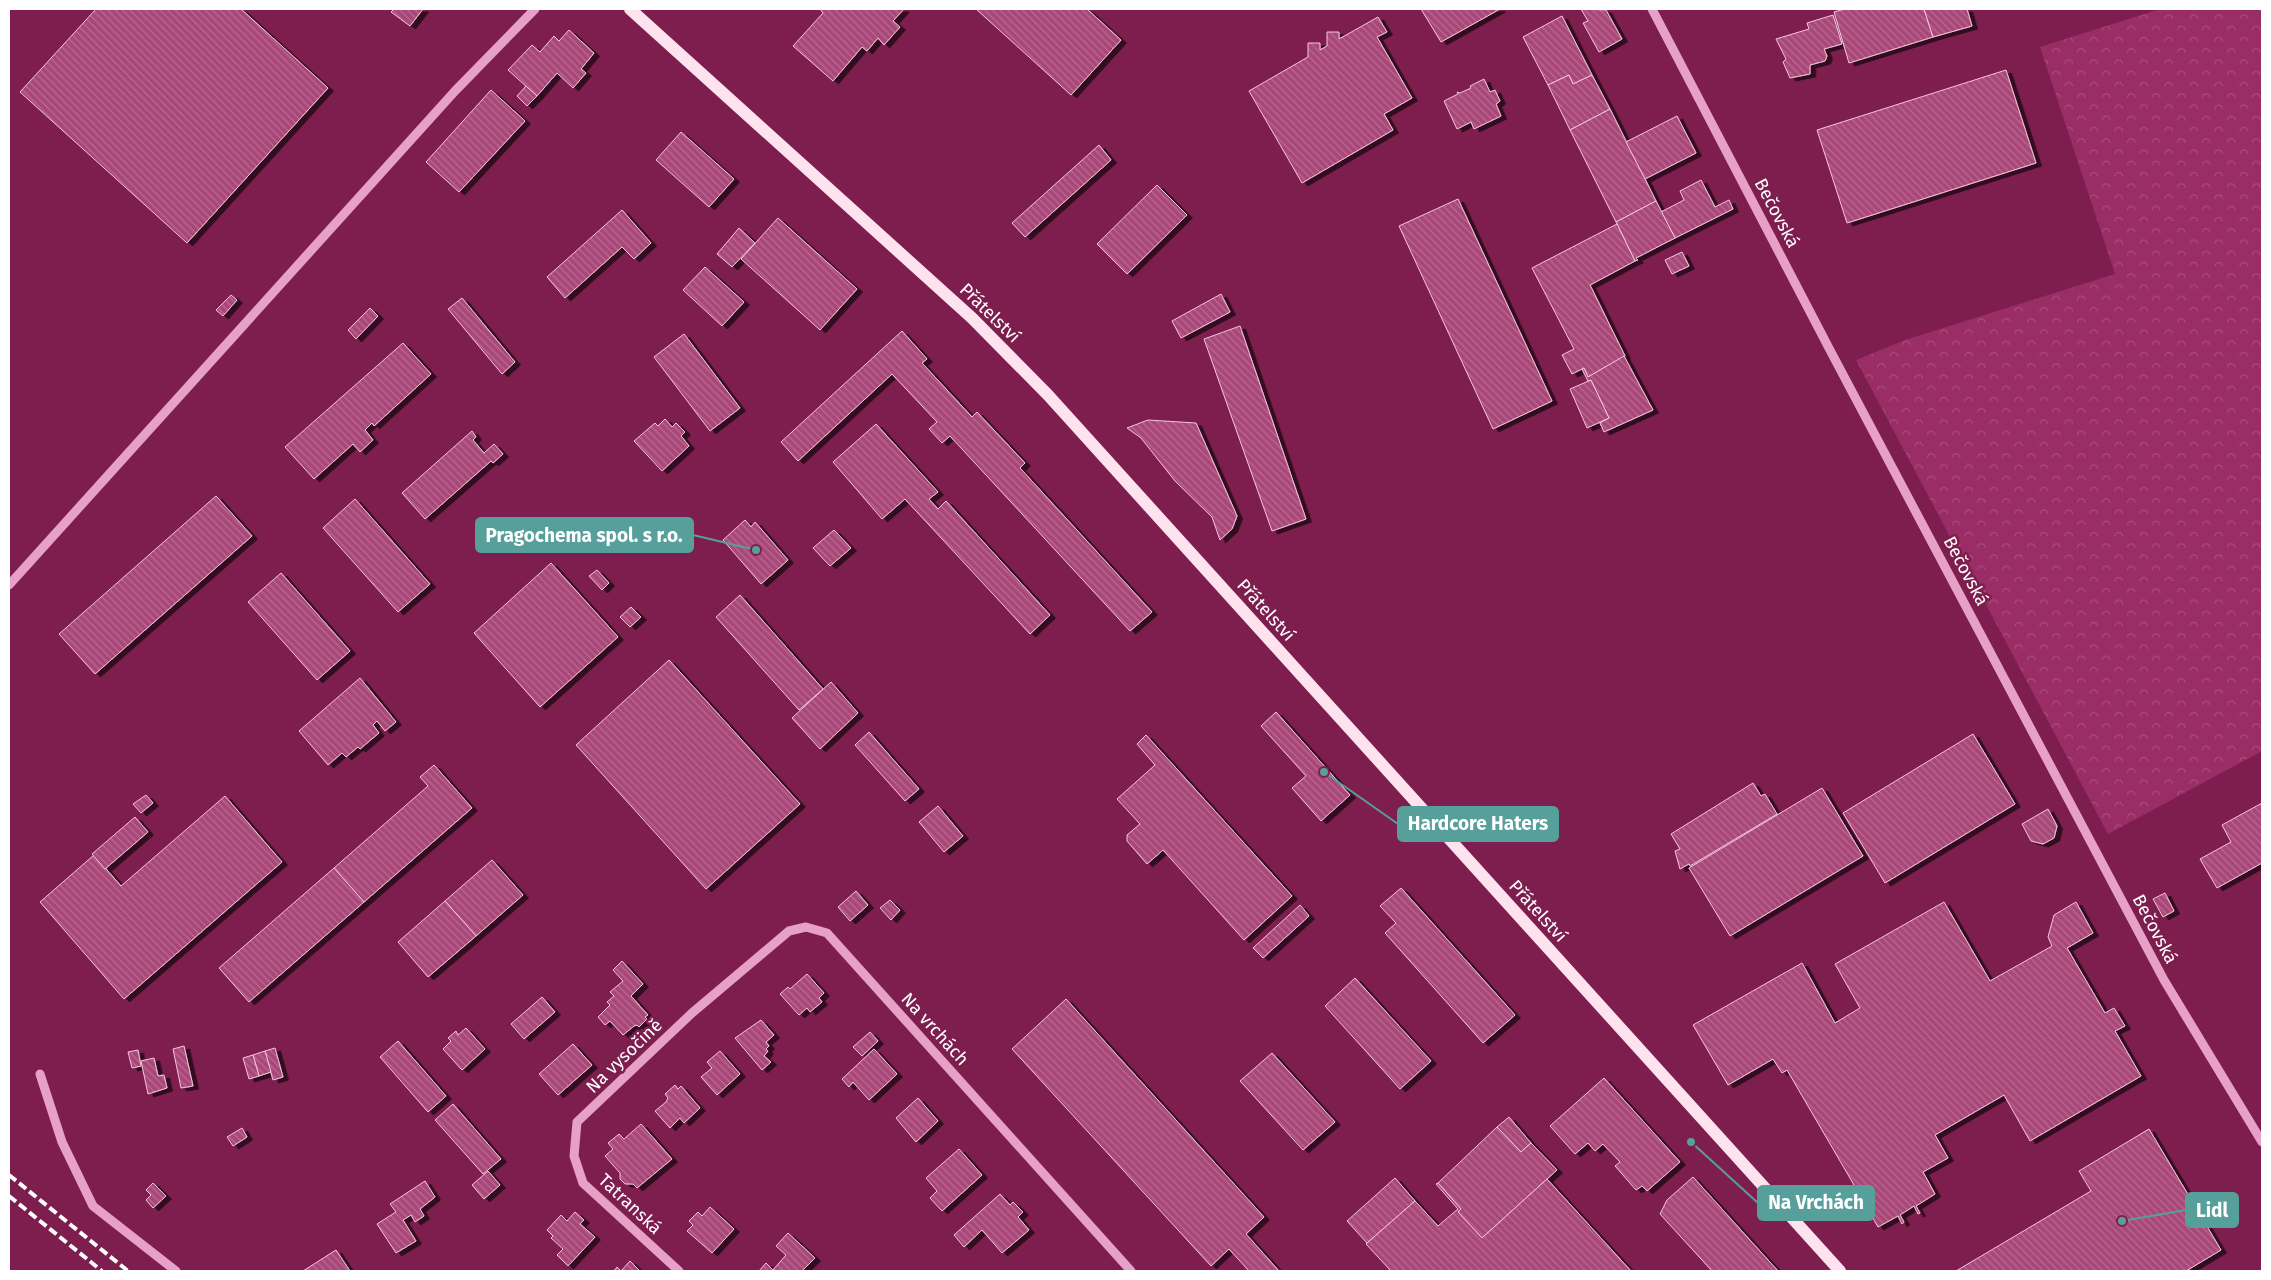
<svg xmlns="http://www.w3.org/2000/svg" width="2271" height="1280" font-family="'Fira Sans',sans-serif">
<style>
.forest{fill:url(#forest-crowns)}
.building{fill:url(#building-back-hatch);stroke:#f6c5de;filter:url(#shadow)}
.lines{fill:none;stroke-linecap:round;stroke-linejoin:round}
.minor{stroke:#e8a1c6;stroke-width:9}
.major{stroke:#fee3ef;stroke-width:12}
.rail{stroke:#fff;stroke-width:4;stroke-dasharray:9 4;stroke-linecap:butt}
.labels{text-anchor:middle;stroke-width:5;stroke-linejoin:round;paint-order:stroke}
.street-label{font-size:18px;fill:#fff;stroke:#7e1e4e}
.leader{fill:none;stroke:#579f9a;stroke-width:2}
.callout-dot{fill:#579f9a;stroke:#7e1e4e;stroke-width:2}
.callout{fill:#579f9a;stroke:#579f9a;stroke-width:2}
.callout-label{font-size:19px;text-anchor:middle;font-weight:bold;fill:#fff}
</style>
<defs>
<pattern id="forest-crowns" width="20" height="18" patternUnits="userSpaceOnUse" patternTransform="scale(1.25)"><rect width="20" height="18" fill="#9a2d66"/><path d="M2 6a3 3 0 1 1 6 0M12 15a3 3 0 1 1 6 0" fill="none" stroke="#a94c7d"/></pattern>
<pattern id="building-back-hatch" width="6" height="6" patternUnits="userSpaceOnUse" patternTransform="scale(1.25)"><rect width="6" height="6" fill="#a84678"/><path d="M-1 5l2 2M0 0l6 6M5-1l2 2" fill="none" stroke="#b96b93"/></pattern>
<filter id="shadow"><feDropShadow dx="5.5" dy="3" stdDeviation="0" flood-color="#0009"/></filter>
</defs>
<rect width="100%" height="100%" fill="#7e1e4e"/>
<path class="forest" d="M2160,9H2262V751L2108,834L1856,360L1905,340L2115,274L2040,47Z"/>
<g class="building">
<path d="M96,9H241L328,88L187,243L20,92Z"/>
<path d="M394,9H423L410,26L391,12Z"/>
<path d="M904,9L893,21L900,27L884,45L878,38L867,51L862,47L833,81L793,46L823,13L820,9Z"/>
<path d="M976,9H1087L1121,40L1071,95Z"/>
<path d="M1421,9H1500L1441,42Z"/>
<path d="M1581,9L1606,10L1622,39L1599,52L1583,23L1588,21Z"/>
<path d="M1845,9H1924L1933,37L1849,63L1834,12Z"/>
<path d="M1924,9H1967L1972,26L1933,37Z"/>
<path d="M1833,15L1842,44L1824,49L1827,56L1825,61L1810,65V74L1790,78L1783,62L1786,59L1776,39L1809,29L1807,23Z"/>
<path d="M1562,16L1592,75L1573,84L1569,75L1548,85L1523,37Z"/>
<path d="M1378,17L1387,32L1377,37L1412,98L1384,114L1393,130L1302,183L1249,91L1308,57V43H1320V50L1327,46V32H1339V39Z"/>
<path d="M569,30L594,53L581,69L586,73L573,88L557,73L537,96L508,70L532,45L540,52L554,36L559,41Z"/>
<path d="M2006,70L2036,163L1847,223L1817,130Z"/>
<path d="M1569,75L1573,84L1592,75L1610,109L1570,130L1548,85Z"/>
<path d="M1484,79L1490,92L1495,90L1500,101L1496,104L1501,116L1474,129L1471,122L1457,129L1444,101L1458,94L1457,92L1460,93L1471,88L1470,86Z"/>
<path d="M526,86L537,96L527,106L517,96Z"/>
<path d="M491,90L525,121L459,192L426,162Z"/>
<path d="M1610,109L1656,201L1616,222L1570,130Z"/>
<path d="M1677,116L1696,153L1645,179L1626,142Z"/>
<path d="M681,132L734,179L709,207L656,160Z"/>
<path d="M1099,145L1111,160L1025,237L1012,223Z"/>
<path d="M1701,180L1715,207L1729,200L1733,209L1675,238L1661,212L1684,200L1680,191Z"/>
<path d="M1157,185L1187,215L1127,274L1097,244Z"/>
<path d="M1458,199L1552,401L1493,429L1399,226Z"/>
<path d="M1656,201L1675,238L1636,258L1638,260L1635,261L1616,222Z"/>
<path d="M622,210L651,243L634,259L622,247L565,298L547,277Z"/>
<path d="M778,218L857,289L820,330L741,259Z"/>
<path d="M1617,224L1635,261L1590,285L1625,356L1588,377L1584,368L1572,374L1562,355L1574,349L1532,268Z"/>
<path d="M739,228L755,243L732,267L717,254Z"/>
<path d="M1682,252L1689,266L1672,274L1665,260Z"/>
<path d="M705,267L744,302L722,326L683,290Z"/>
<path d="M1221,294L1230,312L1181,338L1172,321Z"/>
<path d="M231,295L237,300L223,316L216,310Z"/>
<path d="M462,298L515,362L502,374L448,309Z"/>
<path d="M370,308L378,316L356,339L348,330Z"/>
<path d="M1240,326L1306,519L1272,531L1204,339Z"/>
<path d="M902,331L927,359L922,363L972,417L977,412L1025,463L1020,468L1152,612L1130,631L950,436L942,443L929,429L937,422L892,374L798,461L781,442Z"/>
<path d="M684,334L740,408L710,431L654,357Z"/>
<path d="M403,343L431,374L374,426L372,423L365,430L373,440L360,452L353,444L314,479L285,447Z"/>
<path d="M1624,356L1653,410L1604,432L1600,423L1609,418L1591,380L1588,381L1582,369L1584,368L1588,377Z"/>
<path d="M1591,380L1609,418L1587,428L1570,389Z"/>
<path d="M665,419L672,427L676,423L685,432L681,436L689,446L662,471L634,441L655,423L658,426Z"/>
<path d="M1148,420L1196,423L1237,516L1232,529L1220,540L1212,517L1175,481L1141,438L1127,428Z"/>
<path d="M876,424L938,492L929,499L938,509L946,501L1050,615L1030,634L905,499L882,519L833,462Z"/>
<path d="M472,431L476,437L473,440L484,453L494,444L503,454L493,463L491,461L425,519L402,493Z"/>
<path d="M216,496L252,536L95,674L59,634Z"/>
<path d="M355,499L430,584L398,612L323,528Z"/>
<path d="M745,520L751,527L755,522L788,560L761,584L723,540Z"/>
<path d="M834,530L851,548L830,566L813,548Z"/>
<path d="M551,563L618,637L540,707L474,633Z"/>
<path d="M597,570L609,583L602,590L589,576Z"/>
<path d="M281,573L350,651L317,680L248,602Z"/>
<path d="M740,595L823,689L799,710L716,617Z"/>
<path d="M631,607L641,617L630,627L620,617Z"/>
<path d="M669,660L800,804L706,889L576,745Z"/>
<path d="M360,678L396,722L385,731L377,721L373,725L379,733L360,749L358,747L346,757L342,753L328,765L299,731Z"/>
<path d="M831,682L858,713L820,749L792,718Z"/>
<path d="M1276,712L1350,795L1321,821L1292,788L1306,776L1261,726Z"/>
<path d="M869,732L919,789L905,801L855,745Z"/>
<path d="M1973,734L2015,804L1885,883L1843,813Z"/>
<path d="M1146,735L1292,896L1244,940L1163,850L1147,864L1127,841V835L1140,824L1117,799L1155,765L1137,744Z"/>
<path d="M434,765L472,808L364,902L334,868L428,786L420,777Z"/>
<path d="M1753,783L1761,796L1765,794L1777,814L1690,866L1689,864L1680,869L1675,851L1680,849L1671,834Z"/>
<path d="M1822,788L1863,856L1730,936L1689,868Z"/>
<path d="M146,795L153,803L141,813L133,804Z"/>
<path d="M225,796L282,862L124,999L40,902L94,855L121,886Z"/>
<path d="M2262,803V863L2217,888L2200,859L2231,842L2222,825Z"/>
<path d="M938,806L963,836L944,852L919,822Z"/>
<path d="M2048,809L2057,826L2054,838L2043,844L2031,841L2022,824Z"/>
<path d="M135,817L148,832L105,869L92,854Z"/>
<path d="M492,860L523,895L476,936L445,901Z"/>
<path d="M334,868L364,902L249,1002L219,968Z"/>
<path d="M1401,888L1515,1015L1483,1043L1385,933L1396,923L1380,906Z"/>
<path d="M856,891L868,905L850,921L838,907Z"/>
<path d="M2165,893L2174,911L2163,917L2153,899Z"/>
<path d="M890,900L900,910L891,920L880,908Z"/>
<path d="M445,901L476,936L428,977L398,942Z"/>
<path d="M1944,902L1990,981L2052,946L2048,937L2054,915L2076,902L2093,933L2067,948L2105,1013L2114,1008L2125,1026L2115,1031L2141,1076L2030,1141L2004,1095L1935,1135L1948,1158L1923,1172L1935,1194L1916,1206L1920,1213L1918,1214L1914,1206L1900,1215L1904,1222L1902,1224L1898,1216L1878,1227L1862,1199L1856,1203L1848,1188L1854,1185L1787,1070L1782,1073L1773,1059L1728,1085L1693,1025L1802,963L1835,1023L1860,1008L1835,964Z"/>
<path d="M1300,905L1309,916L1263,958L1253,948Z"/>
<path d="M622,961L643,984L631,996L648,1015L645,1017L647,1019L639,1027L637,1025L634,1026L623,1035L610,1021L605,1025L598,1017L610,1005L607,1002L614,996L610,992L623,981L613,970Z"/>
<path d="M807,974L824,993L819,998L822,1002L810,1012L807,1008L799,1015L780,994L788,987L790,989Z"/>
<path d="M1355,978L1431,1061L1400,1089L1325,1006Z"/>
<path d="M542,997L555,1012L524,1039L511,1024Z"/>
<path d="M1066,999L1264,1217L1246,1234L1279,1271H1249L1229,1249L1211,1266L1012,1049Z"/>
<path d="M761,1020L774,1035L766,1042L769,1046L766,1049L768,1051L764,1056L771,1062L762,1070L735,1038Z"/>
<path d="M466,1028L485,1049L462,1070L443,1049L451,1041L448,1038L456,1031L458,1035Z"/>
<path d="M870,1032L878,1041L862,1056L853,1047Z"/>
<path d="M398,1041L446,1096L428,1112L380,1057Z"/>
<path d="M573,1044L592,1065L558,1095L539,1074Z"/>
<path d="M184,1046L193,1086L181,1088L173,1049Z"/>
<path d="M275,1048L283,1077L273,1080L265,1051Z"/>
<path d="M874,1049L897,1074L869,1100L853,1082L849,1087L842,1079Z"/>
<path d="M138,1050L141,1066L132,1068L128,1052Z"/>
<path d="M265,1051L271,1072L259,1076L253,1055Z"/>
<path d="M720,1051L740,1074L717,1095L701,1077L712,1068L707,1062Z"/>
<path d="M1272,1053L1335,1122L1303,1150L1240,1081Z"/>
<path d="M253,1055L259,1076L249,1079L243,1058Z"/>
<path d="M154,1058L158,1076L164,1075L167,1088L148,1094L141,1061Z"/>
<path d="M1604,1078L1680,1162L1647,1191L1642,1186L1636,1190L1615,1166L1620,1162L1603,1144L1595,1151L1588,1143L1575,1154L1550,1126Z"/>
<path d="M675,1085L678,1089L681,1086L700,1108L684,1123L680,1118L670,1128L655,1111L666,1102L668,1098L665,1094Z"/>
<path d="M918,1098L938,1121L916,1142L896,1118Z"/>
<path d="M453,1104L501,1159L483,1174L435,1120Z"/>
<path d="M1509,1117L1531,1143L1521,1152L1497,1127Z"/>
<path d="M641,1124L672,1159L637,1188L633,1184H625L620,1179V1173L605,1156L613,1149L608,1143L619,1134L624,1139Z"/>
<path d="M1497,1127L1521,1152L1531,1143L1557,1170L1482,1238L1458,1212L1461,1209L1438,1183Z"/>
<path d="M242,1128L247,1137L233,1146L227,1137Z"/>
<path d="M2149,1129L2221,1250L2186,1271H1956L2091,1191L2079,1171Z"/>
<path d="M959,1149L982,1175L942,1211L930,1198L937,1191L926,1178Z"/>
<path d="M488,1171L500,1185L484,1199L472,1185Z"/>
<path d="M1693,1177L1778,1271H1712L1660,1214L1667,1200Z"/>
<path d="M1395,1178L1415,1201L1367,1243L1347,1221Z"/>
<path d="M1547,1179L1631,1271H1391L1366,1244L1415,1201L1438,1226L1458,1209L1436,1184L1438,1183L1461,1209L1458,1212L1482,1238Z"/>
<path d="M425,1181L435,1197L420,1209L424,1216L415,1222L411,1215L403,1220L416,1241L396,1253L377,1224L396,1212L390,1204Z"/>
<path d="M153,1183L166,1196L153,1208L146,1200L151,1195L146,1190Z"/>
<path d="M1000,1194L1010,1205L1013,1202L1023,1212L1018,1217L1029,1230L1002,1253L982,1230L964,1247L954,1235Z"/>
<path d="M710,1207L734,1229L712,1253L687,1231L693,1225L689,1221L698,1212L702,1216Z"/>
<path d="M575,1212L584,1220L580,1224L595,1237L568,1266L557,1255L563,1249L551,1238L553,1236L547,1230L561,1215L567,1221Z"/>
<path d="M788,1233L815,1258L802,1271H759L766,1263L773,1270L786,1255L776,1246Z"/>
<path d="M336,1250L350,1271H303Z"/>
<path d="M630,1261L640,1271H614L617,1267L621,1271Z"/>
</g>
<g class="lines">
<g class="minor">
<path d="M1652,9L1831,352L2164,980L2262,1142"/>
<path d="M9,585L455,91L535,9"/>
<path d="M40,1074L62,1142L93,1206L176,1271"/>
<path d="M679,1271L583,1183L574,1156L577,1122L692,1013L789,931L806,927L827,933L1131,1271"/>
</g>
<path class="major" d="M630,9L972,318L1048,395L1840,1271"/>
<g class="rail">
<path d="M9,1175L128,1271"/>
<path d="M9,1196L102,1271"/>
</g>
</g>
<g class="labels">
<g class="street-label">
<text transform="translate(1777 213) rotate(62)" y="6">Bečovská</text>
<text transform="translate(990 313) rotate(44)" y="6">Přátelství</text>
<text transform="translate(1966 571) rotate(62)" y="6">Bečovská</text>
<text transform="translate(1266 610) rotate(48)" y="6">Přátelství</text>
<text transform="translate(1538 911) rotate(48)" y="6">Přátelství</text>
<text transform="translate(2155 929) rotate(62)" y="6">Bečovská</text>
<text transform="translate(935 1029) rotate(48)" y="6">Na vrchách</text>
<text transform="translate(624 1056) rotate(-44)" y="6">Na vysočině</text>
<text transform="translate(630 1204) rotate(43)" y="6">Tatranská</text>
</g>
</g>
<path class="leader" d="M756 550L693 535M1324 772L1398 824M1691 1142L1758 1203M2122 1221L2186 1210"/>
<g class="callout-dot">
<circle cx="756" cy="550" r="5"/>
<circle cx="1324" cy="772" r="5"/>
<circle cx="1691" cy="1142" r="5"/>
<circle cx="2122" cy="1221" r="5"/>
</g>
<g class="callout">
<rect x="476" y="518" width="217" height="34" rx="5"/>
<rect x="1398" y="807" width="160" height="34" rx="5"/>
<rect x="1758" y="1186" width="116" height="34" rx="5"/>
<rect x="2186" y="1193" width="52" height="34" rx="5"/>
</g>
<g class="callout-label">
<text x="584" y="542">Pragochema spol. s r.o.</text>
<text x="1478" y="830">Hardcore Haters</text>
<text x="1816" y="1209">Na Vrchách</text>
<text x="2212" y="1217">Lidl</text>
</g>
<rect width="2271" height="1280" fill="none" stroke="#ffffff" stroke-width="20"/>
</svg>
